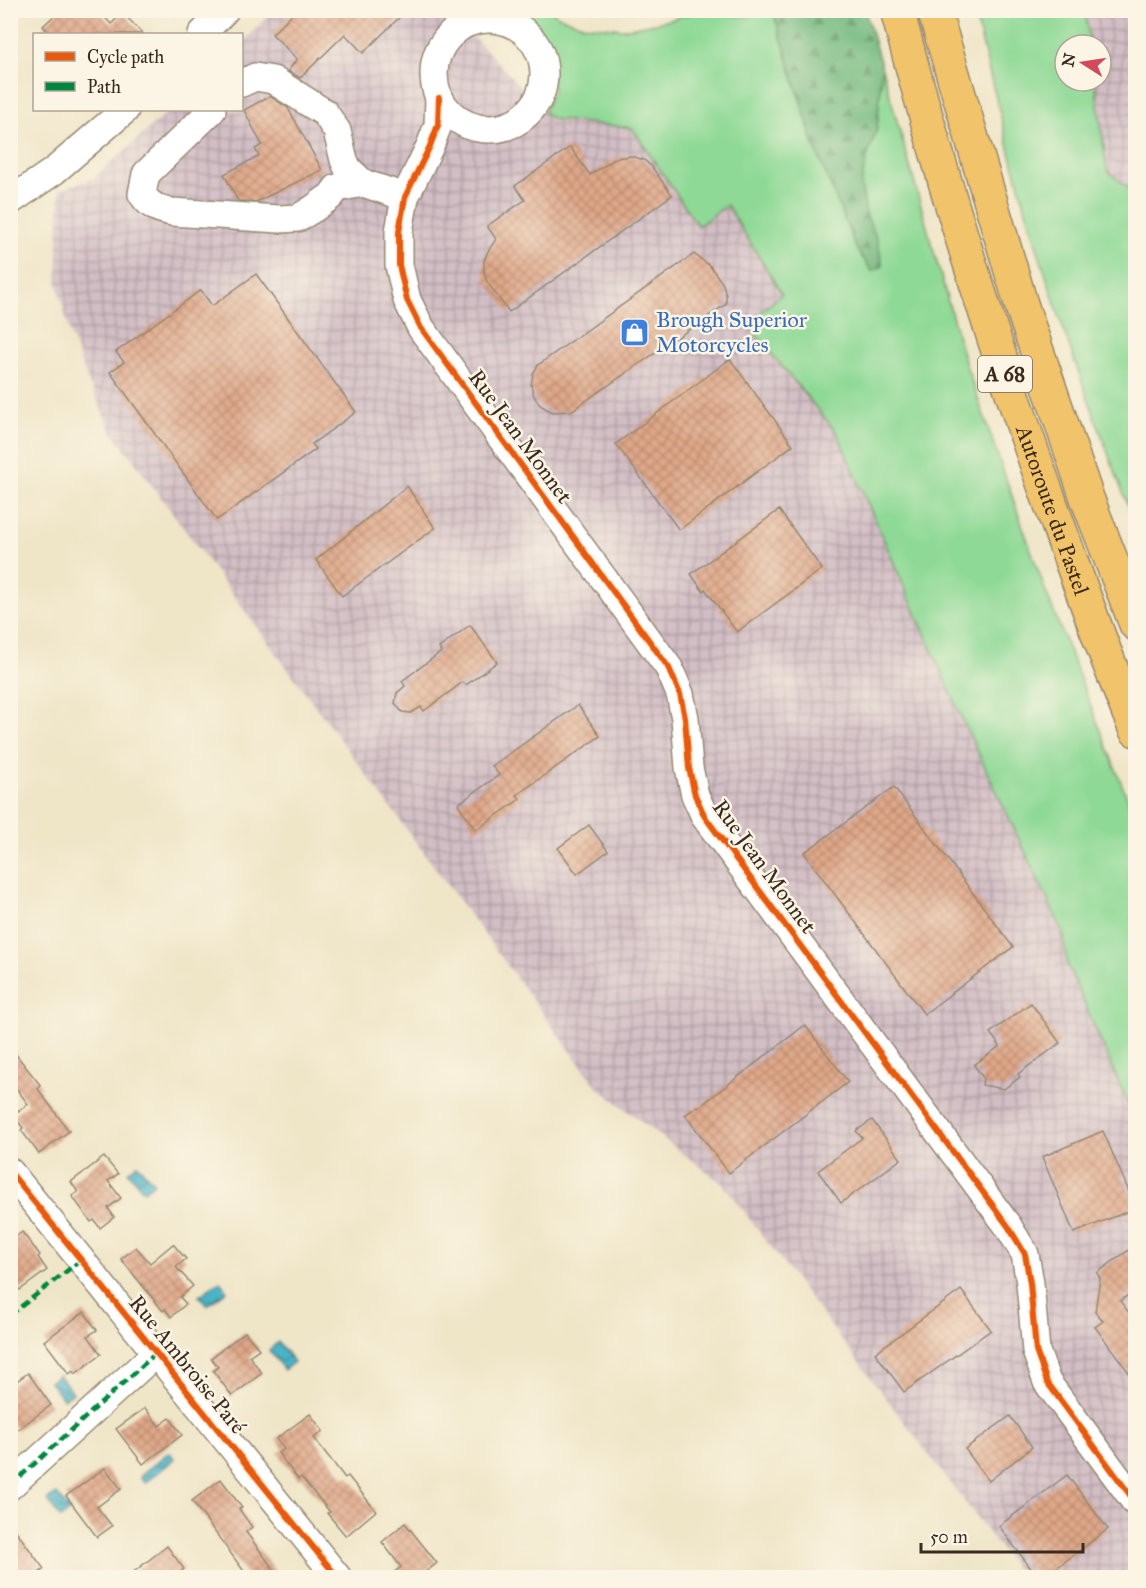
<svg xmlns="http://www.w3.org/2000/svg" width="1146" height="1588" font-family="'IM FELL Great Primer',serif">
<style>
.industrial{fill:url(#industrial-grid)}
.green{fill:#8ed995;stroke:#64825a;stroke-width:1.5}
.forest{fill:url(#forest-firs);stroke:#56724e;stroke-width:1.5}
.water{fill:url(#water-waves);stroke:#426e73;stroke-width:1.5}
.building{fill:url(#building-cross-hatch)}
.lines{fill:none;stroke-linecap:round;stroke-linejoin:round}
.minor-casing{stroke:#958872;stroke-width:30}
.highway-casing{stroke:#958872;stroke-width:36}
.minor{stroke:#fff;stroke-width:27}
.highway{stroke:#f1c36a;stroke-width:33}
.quiet{stroke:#00873e;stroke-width:4.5;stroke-dasharray:9 4.5;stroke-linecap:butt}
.cycleway-casing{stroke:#fcf5e5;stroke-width:10}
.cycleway{stroke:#e8590c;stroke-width:6}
.labels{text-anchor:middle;stroke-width:5;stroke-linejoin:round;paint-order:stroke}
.shield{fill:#fcf5e5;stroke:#75675a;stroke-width:1.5}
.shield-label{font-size:21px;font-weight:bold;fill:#3b2a1e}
.shop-label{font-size:22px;fill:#366cbe;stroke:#fcf5e5;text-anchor:start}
.street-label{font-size:22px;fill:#3b2a1e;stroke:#fcf5e5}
</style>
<defs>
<pattern id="industrial-grid" width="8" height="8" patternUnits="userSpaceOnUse" patternTransform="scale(1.5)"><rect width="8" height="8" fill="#d2bdc5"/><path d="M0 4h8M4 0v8" fill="none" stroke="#ac9a9f"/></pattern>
<pattern id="forest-firs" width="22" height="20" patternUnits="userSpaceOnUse" patternTransform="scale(1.5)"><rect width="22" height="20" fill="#72b97e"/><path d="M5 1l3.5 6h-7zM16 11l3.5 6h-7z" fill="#5f9767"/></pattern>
<pattern id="water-waves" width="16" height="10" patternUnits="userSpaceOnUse" patternTransform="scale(1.5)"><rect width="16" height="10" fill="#4ab3c8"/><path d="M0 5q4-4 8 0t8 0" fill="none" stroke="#3f92a2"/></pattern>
<pattern id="building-cross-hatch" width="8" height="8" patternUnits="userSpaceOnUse" patternTransform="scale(1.5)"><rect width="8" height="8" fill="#e0a889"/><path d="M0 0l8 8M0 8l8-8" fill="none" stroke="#b7896f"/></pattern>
</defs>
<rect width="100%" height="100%" fill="#fcf5e5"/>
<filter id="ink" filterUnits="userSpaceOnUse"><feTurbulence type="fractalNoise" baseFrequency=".0167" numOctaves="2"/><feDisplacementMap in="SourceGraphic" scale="12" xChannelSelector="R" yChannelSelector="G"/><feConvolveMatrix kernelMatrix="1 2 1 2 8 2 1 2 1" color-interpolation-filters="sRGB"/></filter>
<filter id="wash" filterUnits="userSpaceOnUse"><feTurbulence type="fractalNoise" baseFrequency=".008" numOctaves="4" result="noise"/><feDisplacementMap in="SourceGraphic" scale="24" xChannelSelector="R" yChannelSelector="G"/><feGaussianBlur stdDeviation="1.35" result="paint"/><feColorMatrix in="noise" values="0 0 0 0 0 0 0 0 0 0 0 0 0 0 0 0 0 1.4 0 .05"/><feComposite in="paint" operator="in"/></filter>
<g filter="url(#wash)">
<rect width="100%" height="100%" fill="#efe5c7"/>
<g class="industrial">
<path d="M448,10L551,119L632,128L697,225L726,204L783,295L747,325L837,433L964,723L1063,932L1067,963L1135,1120V1577H1022L723,1184L598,1088L111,430L86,376L70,333L57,283L60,190L94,178L170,110H242V44L272,11Z"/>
<path d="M1085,11H1135V194L1107,170L1095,81H1101V45H1090Z"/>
</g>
<g class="green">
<path d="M524,11H552L558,16L583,25L624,29L670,20L695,12L745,17L757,11H773L814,145L856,248L872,271L883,266L877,240L866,214L861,185L866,160L877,128L882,68L966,365L1044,587L1135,818V1120L1067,963L1063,932L964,723L837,433L747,324L782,294L727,205L698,226L632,128L552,119L544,112L553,90L549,48L540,32L528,19Z"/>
<path d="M974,11H1085L1090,45H1065V81H1095L1107,170L1135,194V525C1105,445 1074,364 1048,282C1019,193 997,102 974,11Z"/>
</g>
<path class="forest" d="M773,11H865L882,68L877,128L866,160L861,185L866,214L877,240L883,266L872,271L856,248L814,145Z"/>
<g class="water">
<path d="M137,1164L154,1183L144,1191L128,1172Z"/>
<path d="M220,1281L227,1291L207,1306L199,1296Z"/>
<path d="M278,1342L294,1362L284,1370L269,1350Z"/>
<path d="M59,1375L73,1393L63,1399L50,1382Z"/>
<path d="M169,1452L175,1459L145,1483L140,1476Z"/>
<path d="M57,1494L70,1511L60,1518L47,1500Z"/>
</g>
<g id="blocks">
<g class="building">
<path d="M60,10H98L111,24L123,13L143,34H51L43,26Z"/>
<path d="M296,10H407L363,53L345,34L300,78L288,71L297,59L272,34Z"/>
<path d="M270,96L288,108L322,170L256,202L238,201L224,174L259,156L255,149L262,145L244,110Z"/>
<path d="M570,147L590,175L616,158L631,156L644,160L652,167L672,195L509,312L487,282L484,273V261L488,251L496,239L487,226L525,200L515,186Z"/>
<path d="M694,254L710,266L723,284L726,295V304L571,411L552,412L540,405L534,396L531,385L533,374L538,365Z"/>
<path d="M256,274L356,412L312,444L316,449L217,520L110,372L124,362L116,352L201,290L212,306Z"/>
<path d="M730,359L793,445L679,530L616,444Z"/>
<path d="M407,486L435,528L342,596L316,560Z"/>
<path d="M779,510L822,569L737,632L705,589L703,591L691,574Z"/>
<path d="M470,625L497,662L466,685L463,682L424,711L421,707L411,713L402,712L395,703L397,693L405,686L402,681L441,652L439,648Z"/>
<path d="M578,705L600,736L517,795L520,799L476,830L458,804L499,775L492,766Z"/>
<path d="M894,787L1013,947L924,1014L804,853Z"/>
<path d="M589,825L608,851L577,874L558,848Z"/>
<path d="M1031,1003L1060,1043L1018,1074L1020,1077L1004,1089L982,1085L983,1078L974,1065L1000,1046L990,1033Z"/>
<path d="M805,1025L848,1082L729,1173L685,1115L698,1106L699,1107Z"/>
<path d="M10,1047L41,1086L38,1089L69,1131L39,1154L21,1130L23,1128L13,1115L28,1104L10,1080Z"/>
<path d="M872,1120L901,1159L841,1203L818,1171L862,1138L856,1131Z"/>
<path d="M1103,1131L1136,1208L1074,1233L1042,1157Z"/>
<path d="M104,1157L118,1174L108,1181L121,1198L108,1208L114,1217L100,1228L94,1220L91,1222L72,1196L78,1192L71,1182Z"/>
<path d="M22,1232L40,1255L38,1257L47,1270L20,1290L10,1278V1241Z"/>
<path d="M173,1244L186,1259L176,1267L193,1286L180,1297L186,1304L171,1317L165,1309L163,1311L121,1259L136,1247L150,1263Z"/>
<path d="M1136,1245V1289L1120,1301L1136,1322V1382L1095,1327L1103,1321L1095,1312L1100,1278L1097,1273Z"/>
<path d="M961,1290L991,1330L904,1392L875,1353Z"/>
<path d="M84,1312L97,1330L88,1336L101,1354L75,1374L73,1371L69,1374L44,1341Z"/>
<path d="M245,1332L259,1349L249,1356L262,1373L232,1396L213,1371L218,1367L211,1358Z"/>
<path d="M28,1373L51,1405L17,1430L10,1421V1386Z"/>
<path d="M145,1408L159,1426L170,1418L182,1435L143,1464L116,1429Z"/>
<path d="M310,1414L323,1431L314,1438L345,1478L348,1476L376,1511L346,1536L327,1513L330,1512L301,1477L298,1479L278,1453L284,1449L276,1439Z"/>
<path d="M1010,1416L1032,1447L989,1481L965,1449Z"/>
<path d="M105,1468L121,1489L97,1507L112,1526L97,1537L66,1496Z"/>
<path d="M1067,1475L1108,1529L1043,1578H1038L999,1526Z"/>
<path d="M221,1479L242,1508L239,1509L252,1527L246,1532L280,1578H249L192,1501Z"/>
<path d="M10,1523L44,1569L33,1578H10Z"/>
<path d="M405,1523L437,1563L418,1578H387L401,1567L382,1542Z"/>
<path d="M167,1546L184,1569L173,1578H126Z"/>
</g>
</g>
</g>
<g filter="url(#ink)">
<use href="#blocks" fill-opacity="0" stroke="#958872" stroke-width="1.5"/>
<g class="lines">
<defs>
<g id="minor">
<circle cx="489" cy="74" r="55"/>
<path d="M202,34L225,10"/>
<path d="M242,83L255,77L273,80L325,113L337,131L344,160L348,169L363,183"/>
<path d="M439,98L438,125L430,146L405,197L399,232V265L407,300L421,328L669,668L680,694L685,718L689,768L695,795L705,817L1008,1226L1025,1254L1030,1283L1036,1351L1047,1382L1136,1503"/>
<path d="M212,110L146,174L142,194C150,206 157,209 172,212L279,219L298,218L313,209L331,196L337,188L363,183L405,197"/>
<path d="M10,201L54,171L125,110"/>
<path d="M10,1172L338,1578"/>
<path d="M10,1486L156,1353"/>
</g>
<g id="highway">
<path id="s1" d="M897,10C943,186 998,359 1060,530C1084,597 1108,664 1136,730"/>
<path d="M934,10L1021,304L1087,498L1136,624"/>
</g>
</defs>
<use href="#minor" class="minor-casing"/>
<use href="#highway" class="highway-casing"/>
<use href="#minor" class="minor"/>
<use href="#highway" class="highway"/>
<g class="quiet">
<path d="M10,1315L81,1260"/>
<path d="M10,1486L156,1353"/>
</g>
<defs>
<g id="cycleway">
<path d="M439,98L438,125L430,146L405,197L399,232V265L407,300L421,328L669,668L680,694L685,718L689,768L695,795L705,817L1008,1226L1025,1254L1030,1283L1036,1351L1047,1382L1136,1503"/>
<path d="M10,1172L338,1578"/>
</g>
</defs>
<use href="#cycleway" class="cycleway-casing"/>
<use href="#cycleway" class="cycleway"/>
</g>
</g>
<defs>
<symbol id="shop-square" viewBox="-11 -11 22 22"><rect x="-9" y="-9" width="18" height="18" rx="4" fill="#3f7fe0" stroke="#fcf5e5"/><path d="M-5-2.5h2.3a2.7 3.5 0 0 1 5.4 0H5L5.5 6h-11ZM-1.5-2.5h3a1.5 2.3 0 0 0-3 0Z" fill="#fff"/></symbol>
</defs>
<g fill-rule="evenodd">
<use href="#shop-square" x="618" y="316" width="33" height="33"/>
</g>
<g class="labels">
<rect class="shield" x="978" y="356" width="54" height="36" rx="4.5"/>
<g class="shield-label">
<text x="1005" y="381">A 68</text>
</g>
<g class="shop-label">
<text x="656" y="327">Brough Superior<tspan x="656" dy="25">Motorcycles</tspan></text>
</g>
<g class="street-label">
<text transform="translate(521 436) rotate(54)" y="8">Rue Jean Monnet</text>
<text dy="8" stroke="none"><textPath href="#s1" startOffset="524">Autoroute du Pastel</textPath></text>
<text transform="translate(765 866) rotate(54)" y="8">Rue Jean Monnet</text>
<text transform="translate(188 1364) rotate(51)" y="8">Rue Ambroise Paré</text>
</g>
</g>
<rect width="1146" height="1588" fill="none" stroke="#fcf5e5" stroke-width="36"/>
<rect x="33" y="33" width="210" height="78" fill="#fcf5e5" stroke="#afa495" stroke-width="1.5"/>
<rect x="45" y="52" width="30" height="9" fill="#e8590c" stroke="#afa495" stroke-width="1.5"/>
<text x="87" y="63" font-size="18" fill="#3b2a1e">Cycle path</text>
<rect x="45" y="82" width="30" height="9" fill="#00873e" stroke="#afa495" stroke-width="1.5"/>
<text x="87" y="93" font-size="18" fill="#3b2a1e">Path</text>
<g transform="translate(1083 63) rotate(282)"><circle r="28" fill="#fcf5e5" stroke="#afa495" stroke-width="1.5"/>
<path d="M0-4.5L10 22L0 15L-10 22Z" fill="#d1495b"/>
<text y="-9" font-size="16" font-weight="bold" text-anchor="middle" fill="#3b2a1e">N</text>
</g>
<path d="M921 1543v9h162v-9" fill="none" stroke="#3b2a1e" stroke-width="3"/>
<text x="930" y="1543" font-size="18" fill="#3b2a1e" stroke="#fcf5e5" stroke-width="4.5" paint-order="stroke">50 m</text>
</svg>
